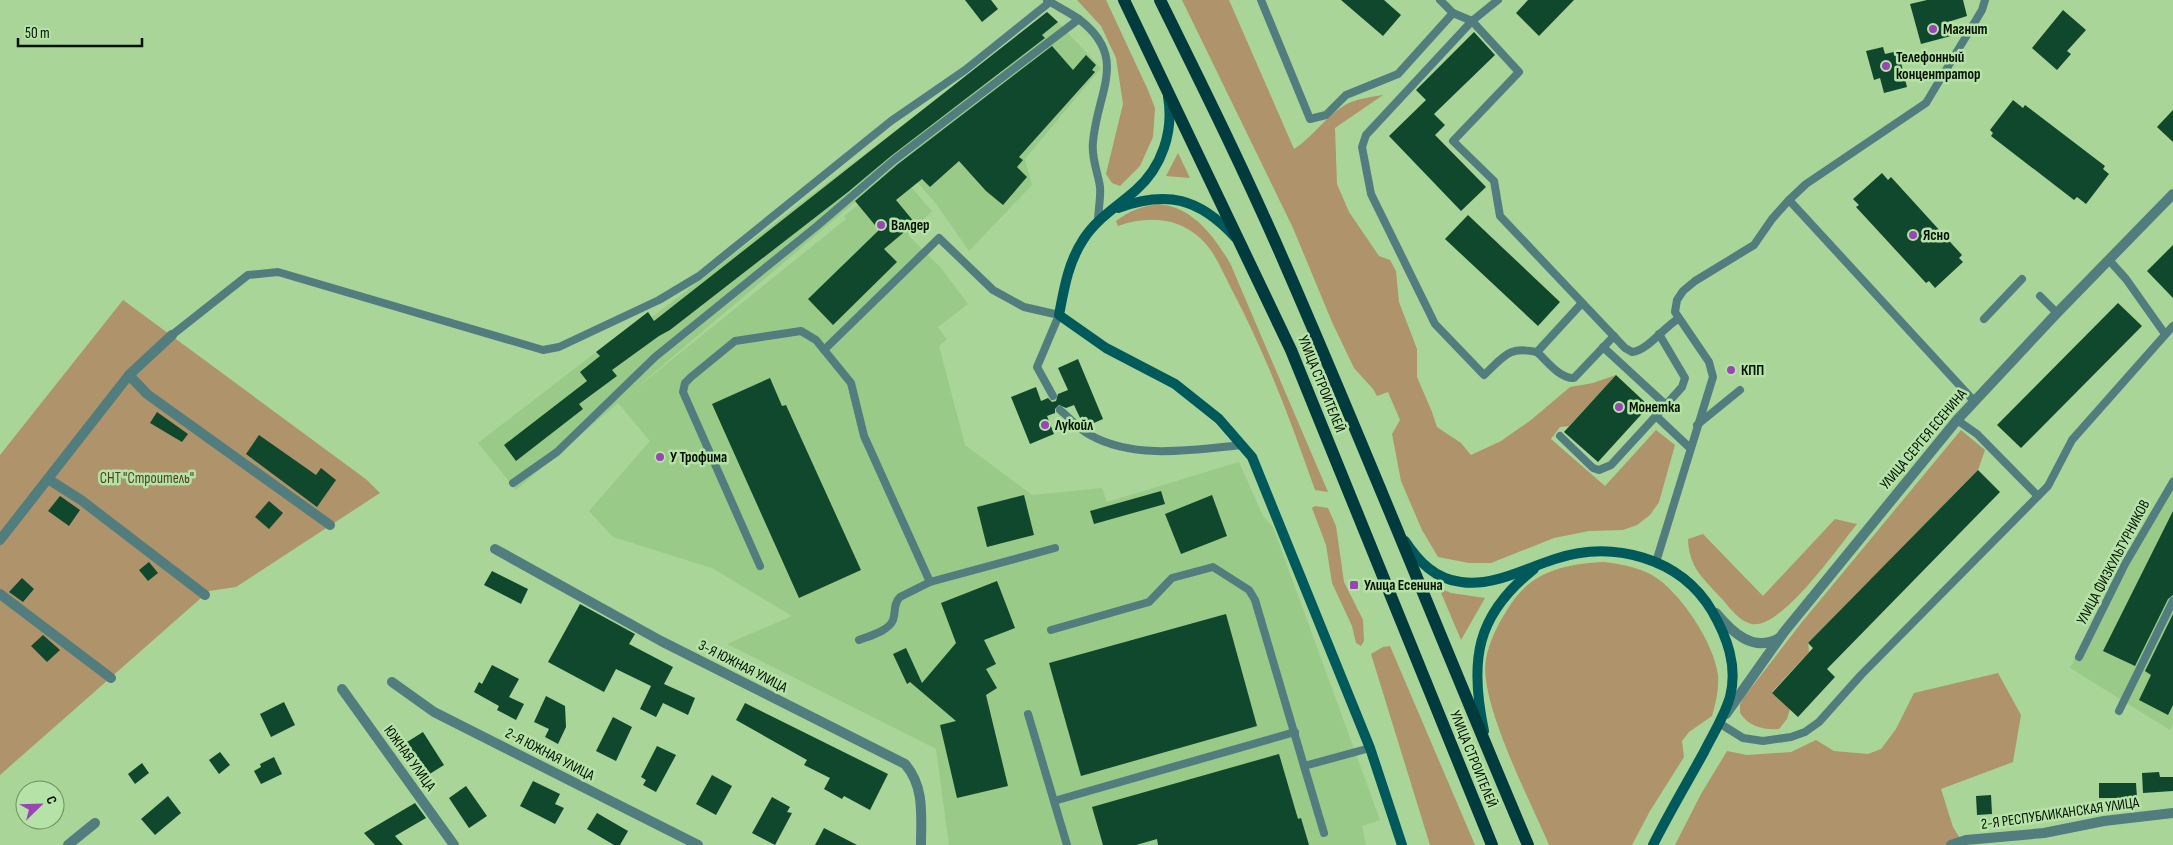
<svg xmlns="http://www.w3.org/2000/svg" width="2173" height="845" font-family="'Sofia Sans Condensed',sans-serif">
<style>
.built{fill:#99ca88}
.green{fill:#af936a}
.building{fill:#0f482c}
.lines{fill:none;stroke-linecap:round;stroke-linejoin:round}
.lane{stroke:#527d7e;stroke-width:8}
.street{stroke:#527d7e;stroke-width:10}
.secondary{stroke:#00595b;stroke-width:10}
.primary{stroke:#013b3d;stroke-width:12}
.poi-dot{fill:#9945b3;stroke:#b5e2a6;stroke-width:2}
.labels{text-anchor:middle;stroke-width:5;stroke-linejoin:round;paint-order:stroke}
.poi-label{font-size:15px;font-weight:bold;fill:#031000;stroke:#b5e2a6;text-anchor:start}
.street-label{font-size:15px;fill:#031000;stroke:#b5e2a6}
.park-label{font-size:15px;fill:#523f1f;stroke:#b5e2a6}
</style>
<rect width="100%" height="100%" fill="#a9d599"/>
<g class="built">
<path d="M1049,13L1101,68L1025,159L1032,185L969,251L937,205L901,163L623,399L846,219L844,216L898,172L932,211L908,235L941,268L968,304L938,327L947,339L939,346L965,445L1032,495L1102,488L1107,502L1239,462L1263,516L1273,527L1380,820L1362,826L1366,845H949L936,749L727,644L792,616L712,568L613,537L589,511L650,441L618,403L516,490L478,443L648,312L652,317Z"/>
<path d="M2173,473V724L2170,730L2070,668Z"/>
</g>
<g class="green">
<path d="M1077,0H1106L1148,90L1155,108L1153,137L1140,166L1120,186L1112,183L1106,174L1123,104L1116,58L1101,26Z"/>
<path d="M1182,0H1229L1294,149C1313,137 1325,117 1345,105C1355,99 1371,97 1383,95L1335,128L1337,184L1349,212L1379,256L1390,260L1396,271L1399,302L1417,349V377L1432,412L1437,427L1461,443L1471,455L1501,441L1531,420L1570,387L1593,383L1616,375L1569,426L1560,427L1551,439L1605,486L1656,430L1675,445L1659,502L1650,515L1637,525L1623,530L1589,531L1554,538L1491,563H1469L1438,557L1422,530L1401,481L1392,434L1400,420L1388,392L1377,396L1373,389L1354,368L1332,322L1293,228Z"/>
<path d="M1178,153L1190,178L1166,176Z"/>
<path d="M1157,204C1192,206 1213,235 1230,263L1328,492L1315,490C1291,422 1266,354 1232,290C1223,273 1215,251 1200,238C1177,217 1146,216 1118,226L1116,221C1129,211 1140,207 1157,204Z"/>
<path d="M123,300L367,480L380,493L236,587L209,591L0,775V455Z"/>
<path d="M1961,430L1985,450L1978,470L1808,643L1809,652L1772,692L1790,709L1787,719L1779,729C1764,730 1749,727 1740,713V704L1744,697L1802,622Z"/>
<path d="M1315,506L1328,508L1336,526L1344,582L1363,620L1364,641L1361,646L1356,643L1352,626L1332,583L1326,545L1312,508Z"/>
<path d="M1835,519L1857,524C1839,546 1781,630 1752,624C1738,621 1729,606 1720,597C1702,577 1689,567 1688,539L1703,534L1763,596Z"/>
<path d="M1604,562C1620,564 1638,567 1652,575C1680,591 1714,643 1718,675C1719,689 1716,702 1712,716L1689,732L1682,741L1684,757L1650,811L1632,845H1549C1531,802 1478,701 1486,659C1489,642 1498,624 1507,610C1529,572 1563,564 1604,562Z"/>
<path d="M1439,588L1451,593L1485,598L1461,640Z"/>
<path d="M1390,646L1475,845H1430L1371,654L1383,647Z"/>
<path d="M1998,673L2021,715L2013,762L1941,789L1953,827L1964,845H1675L1701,794L1727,751L1747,755L1791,752L1816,740L1834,751L1868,754L1881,749L1896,729L1914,693Z"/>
</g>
<g class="building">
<path d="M965,0H991L998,9L982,22Z"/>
<path d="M1341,0H1384L1401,15L1383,36Z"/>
<path d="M1528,0H1574L1539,36L1516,13Z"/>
<path d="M1927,0H1963L1967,16L1948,22L1951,36L1921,44L1910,4Z"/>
<path d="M2063,10L2086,30L2067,51L2071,54L2057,70L2032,48Z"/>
<path d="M1047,12L1058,22L1042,35L1045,38L891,156L848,192L670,330L659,336L612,370L617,376L579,404L583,409L516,461L504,445L587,381L580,372L600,356L596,352L648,312L654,321Z"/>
<path d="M1474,32L1495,55L1434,114L1445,125L1435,135L1486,187L1461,211L1389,136L1426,100L1416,90Z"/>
<path d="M1052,46L1073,70L1086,55L1096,65L1092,70L1095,72L1019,157L1023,160L1017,167L1027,177L1003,205L986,191L959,161L930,187L922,179L896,200L915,223L884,249L897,262L833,325L808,299L879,230L855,201L898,164Z"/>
<path d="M1883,47L1885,54L1898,51L1907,87L1884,93L1880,78L1874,80L1866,51Z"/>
<path d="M2013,100L2023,108L2025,105L2105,166L2103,169L2109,174L2086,204L2077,197L2074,200L1991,136L1993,133L1990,130Z"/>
<path d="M2173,110V142L2157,127Z"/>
<path d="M1882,173L1888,180L1891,177L1962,255L1959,258L1963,262L1935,288L1929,281L1926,283L1856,207L1859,205L1853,199Z"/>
<path d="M1468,215L1560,302L1538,326L1445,239Z"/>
<path d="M2173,245V298L2147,271Z"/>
<path d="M2118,303L2142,326L2021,448L1997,425Z"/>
<path d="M1078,359L1103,419L1087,426L1082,422L1074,405L1066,408L1059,405L1055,409V413L1047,416L1054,434L1030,444L1011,397L1036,387L1041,401L1048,398L1052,402L1056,401L1058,394L1068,390L1058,368Z"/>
<path d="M1616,375L1649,406L1598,462L1564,432Z"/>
<path d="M770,378L782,406L786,405L861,570L799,598L712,404Z"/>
<path d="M157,412L188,434L182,442L150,423Z"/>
<path d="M259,435L316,475L321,468L336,480L317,507L246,454Z"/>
<path d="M1978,470L2000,492L1827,669L1835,677L1798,717L1772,693L1813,648L1808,643Z"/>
<path d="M1161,491L1165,504L1094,524L1090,511Z"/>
<path d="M1024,495L1034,535L987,547L977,507Z"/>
<path d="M1212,495L1227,536L1181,554L1165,514Z"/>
<path d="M60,496L80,510L69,526L48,511Z"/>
<path d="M269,501L283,513L269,529L255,517Z"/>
<path d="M2173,511V595L2168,599L2135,666L2103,651Z"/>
<path d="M149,562L158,573L148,581L139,570Z"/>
<path d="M492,571L528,589L521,604L484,585Z"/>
<path d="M22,578L34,589L23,602L9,592Z"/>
<path d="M997,581L1015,628L984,640L996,664L986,669L997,688L986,695L1008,786L957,798L940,725L956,721L910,682L907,684L893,654L906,648L922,683L956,643L941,603Z"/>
<path d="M580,604L635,634L629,644L673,667L664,684L695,698L688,715L663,703L656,717L640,709L651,686L616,669L604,692L548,662Z"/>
<path d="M1226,614L1257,726L1081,776L1049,663Z"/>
<path d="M2173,614V705L2168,715L2139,700L2151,675L2145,671Z"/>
<path d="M43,635L60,650L47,662L31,646Z"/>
<path d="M492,665L519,679L509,697L524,704L516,720L497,710L499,706L474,692L479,682L482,684Z"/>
<path d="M546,696L565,706L566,727L558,744L545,737L549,729L534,722Z"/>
<path d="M284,702L295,725L271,737L260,714Z"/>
<path d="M745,703L888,774L870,810L844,796L842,799L824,789L830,778L804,765L807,760L736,720Z"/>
<path d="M613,717L632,727L616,761L596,751Z"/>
<path d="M423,732L444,765L428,775L407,742Z"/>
<path d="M657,746L676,755L656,792L643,785L646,780L641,777Z"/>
<path d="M220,752L230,765L219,774L209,760Z"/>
<path d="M1279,754L1298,819L1301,818L1309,845H1158L1157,839L1136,845H1103L1092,807Z"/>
<path d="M274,757L282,774L261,784L254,771L261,767L260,764Z"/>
<path d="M142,763L149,773L135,784L128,774Z"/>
<path d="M2159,772L2160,777H2173V791L2143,793L2142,773Z"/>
<path d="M712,775L732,786L716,815L696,804Z"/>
<path d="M533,781L560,794L555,804L564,808L555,824L520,806Z"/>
<path d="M2099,783H2136L2137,798H2099Z"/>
<path d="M466,786L487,816L469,828L449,798Z"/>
<path d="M1991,795L1992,814L1977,815L1976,796Z"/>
<path d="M168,796L181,813L155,835L141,819Z"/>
<path d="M772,797L790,807L787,812L792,813L775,845L752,833Z"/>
<path d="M415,803L426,818L395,836L403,845H375L364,833Z"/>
<path d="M597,813L628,831L620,845H614L587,829Z"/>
<path d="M824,828L857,845H815Z"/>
</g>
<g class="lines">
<g class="lane">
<path d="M1047,0C1058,7 1069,12 1080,20C1129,58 1097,92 1093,142C1091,158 1098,172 1100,187C1101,198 1098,211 1098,222"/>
<path d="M1261,0L1310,119L1326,115L1346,95L1398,74L1453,13L1472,21L1519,72L1453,141L1494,181L1500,216L1625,348L1632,352C1648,350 1663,328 1678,319"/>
<path d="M1440,0L1453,13"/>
<path d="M1498,0L1472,21L1366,135L1362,147L1371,194L1435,324L1484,375C1505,356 1507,346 1537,352L1582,303"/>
<path d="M2109,260L2126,279L2165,334"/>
<path d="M2040,296L2057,313"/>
<path d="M1984,319L2022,279"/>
<path d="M172,335L248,275L278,272L543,350L559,347L659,300L699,276L891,121L965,70L1050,2"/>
<path d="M1603,347L1666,405"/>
<path d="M824,350L939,238L993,290L1024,307L1059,315L1037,367L1053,396"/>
<path d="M1537,352C1547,361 1560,379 1574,378L1614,336"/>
<path d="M1974,401L1789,200L1806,184L1926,103L1982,10L1985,0"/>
<path d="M1060,410C1070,418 1079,429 1090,435C1135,460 1192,450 1242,445"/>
<path d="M1656,416L1682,387L1685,378L1659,334"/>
<path d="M1957,420L1977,434L2038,496"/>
<path d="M1697,425L1740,390"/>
<path d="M1560,436L1593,468L1599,470L1611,465L1656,416L1690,448"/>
<path d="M513,483L557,452L655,357L817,226L894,160L1079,19"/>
<path d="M1656,562L1713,377L1709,362L1675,312L1677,300L1683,291L1695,281L1754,245L1772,219L1789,200"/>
<path d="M760,566L683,392L685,383L691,377L735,341L801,331L816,340L851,383L864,436L930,582L1055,548"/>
<path d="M1051,630L1149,602L1172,578L1213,567L1249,590L1255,600L1304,766L1370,748"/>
<path d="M859,640C869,636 889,631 893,620C896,612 893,604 900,597L930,582"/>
<path d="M2079,657L2125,564L2173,482"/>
<path d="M2119,711L2173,601"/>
<path d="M1028,714L1067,845"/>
<path d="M1719,723L1743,738L1763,741L1791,737L1805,732L1819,722L1861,675L2048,486L2072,440L2173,326"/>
<path d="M1304,766L1324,833"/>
<path d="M1054,801L1295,732"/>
</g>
<g class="street">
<path d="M129,375L147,394L330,525"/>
<path d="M48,479L81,500L205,595"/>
<path d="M0,540L129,375L172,335"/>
<path d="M495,549L661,641L905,764C925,787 921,816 921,845"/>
<path d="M0,594L111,678"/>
<path d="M1716,613C1732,632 1753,653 1779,638"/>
<path d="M392,682L434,712L698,845"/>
<path d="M342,689L454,845"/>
<path d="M1726,714L1784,632L1957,420L2057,313L2173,194"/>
<path d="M68,845L95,823"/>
<path d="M1951,845L1966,840L2044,833L2104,821L2173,813"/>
</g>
<g class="secondary">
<path d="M1168,97C1174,131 1162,167 1136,190C1118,206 1096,219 1083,240C1068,263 1064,289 1059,315L1106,348L1175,384L1219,419L1252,457L1370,748L1402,845"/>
<path d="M1118,208C1167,190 1199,198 1235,237"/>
<path d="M1405,541C1419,562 1435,579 1461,582C1493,587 1526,568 1555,559C1612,540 1680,557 1712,611C1727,637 1738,666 1730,697C1724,717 1713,734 1704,752C1687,783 1669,813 1653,845"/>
<path d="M1484,731C1469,660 1476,615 1534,569"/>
</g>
<g class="primary">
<path d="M1124,0L1291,350L1492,845"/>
<path d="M1160,0C1203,87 1246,174 1285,264C1369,456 1446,652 1528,845"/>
</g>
</g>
<g class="poi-dot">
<circle cx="1933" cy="29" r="5"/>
<circle cx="1886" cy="66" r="5"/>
<circle cx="881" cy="225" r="5"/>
<circle cx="1913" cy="235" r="5"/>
<circle cx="1731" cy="370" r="5"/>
<circle cx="1619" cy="407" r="5"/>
<circle cx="1045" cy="425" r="5"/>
<circle cx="660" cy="457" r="5"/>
<rect x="1349" y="580" width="10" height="10" rx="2.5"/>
</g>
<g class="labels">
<g class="poi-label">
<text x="1943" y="34">Магнит</text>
<text x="1896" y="62">Телефонный<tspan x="1896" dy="17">концентратор</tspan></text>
<text x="891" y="230">Валдер</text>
<text x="1923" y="240">Ясно</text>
<text x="1741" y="375">КПП</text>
<text x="1629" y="412">Монетка</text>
<text x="1055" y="430">Лукойл</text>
<text x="670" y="462">У Трофима</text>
<text x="1364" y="590">Улица Есенина</text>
</g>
<g class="street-label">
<text transform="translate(1322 384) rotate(68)" y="5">УЛИЦА СТРОИТЕЛЕЙ</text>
<text transform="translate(1923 439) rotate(-50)" y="5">УЛИЦА СЕРГЕЯ ЕСЕНИНА</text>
<text transform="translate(2113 562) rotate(-62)" y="5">УЛИЦА ФИЗКУЛЬТУРНИКОВ</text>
<text transform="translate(743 666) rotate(27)" y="5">3-Я ЮЖНАЯ УЛИЦА</text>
<text transform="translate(550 754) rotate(27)" y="5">2-Я ЮЖНАЯ УЛИЦА</text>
<text transform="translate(410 758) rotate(54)" y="5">ЮЖНАЯ УЛИЦА</text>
<text transform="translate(1474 759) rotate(68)" y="5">УЛИЦА СТРОИТЕЛЕЙ</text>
<text transform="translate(2060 813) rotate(-8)" y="5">2-Я РЕСПУБЛИКАНСКАЯ УЛИЦА</text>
</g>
<g class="park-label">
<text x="147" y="483">СНТ "Строитель"</text>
</g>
</g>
<g transform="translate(40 805) rotate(67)"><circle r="24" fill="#b5e2a6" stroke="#6e8e64"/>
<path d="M0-4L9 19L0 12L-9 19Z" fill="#9945b3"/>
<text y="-8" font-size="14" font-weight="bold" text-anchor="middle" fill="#031000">С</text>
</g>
<path d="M18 38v8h124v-8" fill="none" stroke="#031000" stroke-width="2.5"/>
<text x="25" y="38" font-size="15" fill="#031000" stroke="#b5e2a6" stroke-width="4" paint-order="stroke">50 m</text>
</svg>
